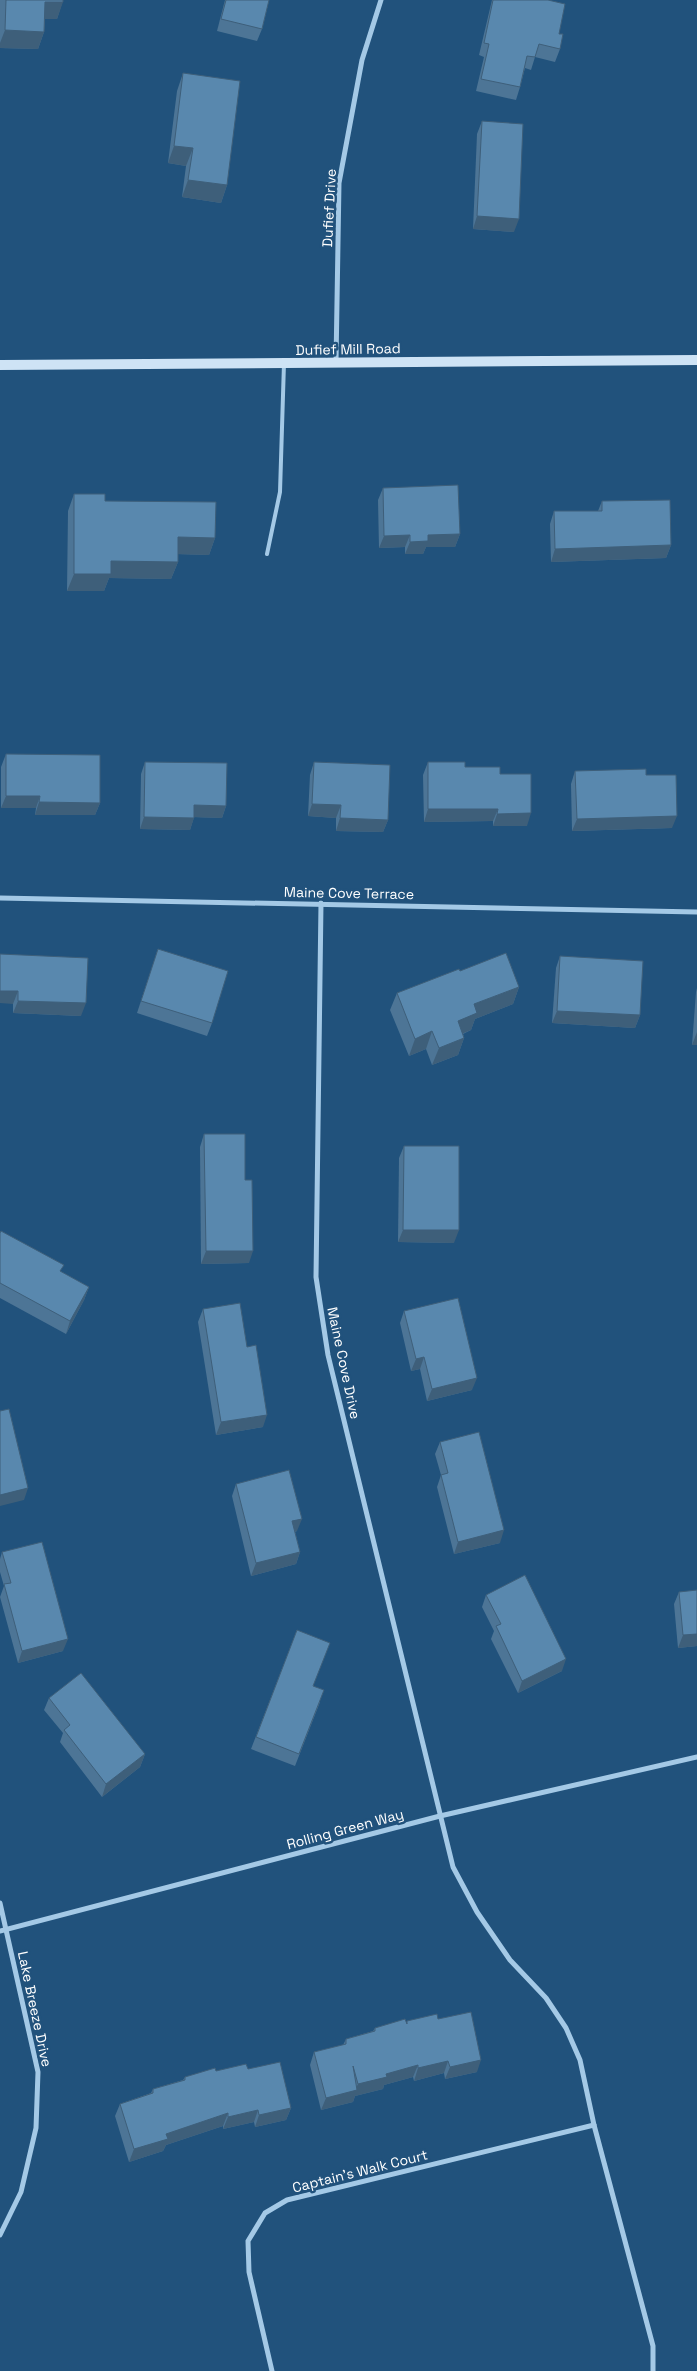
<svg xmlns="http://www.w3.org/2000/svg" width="697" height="2371" font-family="'Space Grotesk',sans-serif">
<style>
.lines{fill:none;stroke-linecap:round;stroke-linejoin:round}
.service{stroke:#a4c9e6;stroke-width:4}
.minor{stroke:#a4c9e6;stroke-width:5}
.secondary{stroke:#cee3f5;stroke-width:10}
.wall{fill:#4d7596}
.shaded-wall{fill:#3e5f7a}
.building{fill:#5988ae;stroke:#3e5f7a}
.labels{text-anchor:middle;stroke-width:5;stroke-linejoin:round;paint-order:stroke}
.street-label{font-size:14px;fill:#fff;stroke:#21527c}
</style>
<rect width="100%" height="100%" fill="#21527c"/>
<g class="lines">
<path class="service" d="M267,554L280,492L284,363"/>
<g class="minor">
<path d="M336,362L339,183L362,60L381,0"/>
<path d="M0,898L697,912"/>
<path d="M321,903L316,1277L328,1355L453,1867L477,1912L510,1960L546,1998L566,2028L580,2060L594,2125L653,2346V2371"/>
<path d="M0,1903L38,2072L36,2128L21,2192L0,2235"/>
<path d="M0,1931L440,1816L697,1757"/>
<path d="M272,2371L249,2272L248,2241L265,2213L287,2200L594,2125"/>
</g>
<path class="secondary" d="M0,365L697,360"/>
</g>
<g class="wall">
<path d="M0,0H63L57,19H45L44,32L38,49L0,48Z"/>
<path d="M225,0H269L262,29L257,41L217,31Z"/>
<path d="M492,0H548L559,34L560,49L555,62L535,57L531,70L525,68L520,87L516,100L476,91L484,57L479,55Z"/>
<path d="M183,73L227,185L221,203L182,197L186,166L168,163L177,91Z"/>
<path d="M482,121L514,232L473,229L477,134Z"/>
<path d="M383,488L460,534L455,547H426L423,554H405V547L379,548L378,500Z"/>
<path d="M74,494L105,501L215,538L209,555L178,554V562L171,579L109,578L104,591H67L68,511Z"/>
<path d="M602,501L671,545L666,558L551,562L550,524L554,511H598Z"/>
<path d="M6,754L100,803L95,815H35L36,808H1V767Z"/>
<path d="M145,762L226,806L222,818L194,817L190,830L140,829L141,774Z"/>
<path d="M314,762L388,820L383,832L336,831V818L308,816L310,775Z"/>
<path d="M428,762L465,767L500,774L527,826H493V821L424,822L423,775Z"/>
<path d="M575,771L646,775L672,828L572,831L571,784Z"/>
<path d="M158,949L212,1023L207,1036L137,1013Z"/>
<path d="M0,954L81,1016L13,1013V1004Z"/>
<path d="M560,956L640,1015L635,1028L552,1023L556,968Z"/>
<path d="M460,971L519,987L513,1004L475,1019L471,1030L463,1034L464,1038L458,1055L432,1065L426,1049L409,1056L390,1010L397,993Z"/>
<path d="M697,988V1045H692L696,992Z"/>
<path d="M204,1134L249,1263L201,1264L200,1147Z"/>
<path d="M404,1146L454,1243L398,1242L399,1158Z"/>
<path d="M0,1233L61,1272L89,1287L84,1300L66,1334L0,1298Z"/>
<path d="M203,1309L247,1347L263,1427L216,1435L198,1322Z"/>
<path d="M404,1311L472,1390L427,1401L420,1369L411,1371L400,1323Z"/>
<path d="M440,1442L500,1543L454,1554L437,1487L441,1475L435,1454Z"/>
<path d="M236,1484L297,1531L295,1532L300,1552L296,1564L251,1576L232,1496Z"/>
<path d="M2,1552L63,1651L18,1663L0,1597L4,1586L0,1572V1559Z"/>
<path d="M679,1592L697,1646L678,1648L674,1604Z"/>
<path d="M486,1595L562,1671L518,1693L491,1639L494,1631L482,1607Z"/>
<path d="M297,1630L314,1686L320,1702L295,1766L251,1749Z"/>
<path d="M49,1698L145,1754L140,1767L102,1797L60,1742L63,1733L44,1710Z"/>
<path d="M438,2019L477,2072L445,2079L444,2073L414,2081L413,2077L384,2085L383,2089L355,2096L353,2102L321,2110L310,2065L314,2052L343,2045L346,2039L373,2031L375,2028L406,2022Z"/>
<path d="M248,2069L291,2108L286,2120L255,2127L254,2122L223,2129V2126L166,2145L163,2151L129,2162L115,2116L120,2104L151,2093L153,2089L183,2080L185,2077L216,2071Z"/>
</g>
<g class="shaded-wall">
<path d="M45,2H63L57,19H39Z"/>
<path d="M5,30L44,32L38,49L0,48V43Z"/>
<path d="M174,146L193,148L186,166L168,163Z"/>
<path d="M188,180L227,185L221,203L182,197Z"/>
<path d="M477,216L519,219L514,232L473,229Z"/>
<path d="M460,534L455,547H426L423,554H405L410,542L428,535Z"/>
<path d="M410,535L405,547L379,548L384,536Z"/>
<path d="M178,537L215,538L209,555L172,554Z"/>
<path d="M671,545L666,558L551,562L555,549Z"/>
<path d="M111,561L178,562L171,579L109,578L104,591H67L74,574Z"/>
<path d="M6,796H40L36,808H1Z"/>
<path d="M39,802L100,803L95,815H35Z"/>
<path d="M312,804L341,805L336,818L308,816Z"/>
<path d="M194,805L226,806L222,818L190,817Z"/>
<path d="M428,809H498L493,821L424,822Z"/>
<path d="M531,813L527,826H493L497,814Z"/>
<path d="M677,816L672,828L572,831L577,819Z"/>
<path d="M144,817L194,818L190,830L140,829Z"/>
<path d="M340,818L388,820L383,832L336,831Z"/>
<path d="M519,987L513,1004L475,1019L471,1030L452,1038L458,1021L474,1004Z"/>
<path d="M0,991H18L13,1004L0,1003Z"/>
<path d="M18,1001L86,1003L81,1016L13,1013Z"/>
<path d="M557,1011L640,1015L635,1028L552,1023Z"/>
<path d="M432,1031L426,1049L409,1056L415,1039Z"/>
<path d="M697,1032V1045H692Z"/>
<path d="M464,1038L458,1055L432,1065L439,1048Z"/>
<path d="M403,1230H459L454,1243L398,1242Z"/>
<path d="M206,1251H253L249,1263L201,1264Z"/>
<path d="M89,1287L84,1300L66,1334L70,1321Z"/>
<path d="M424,1357L420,1369L411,1371L416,1359Z"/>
<path d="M477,1378L472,1390L427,1401L432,1389Z"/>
<path d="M267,1415L263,1427L216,1435L221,1422Z"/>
<path d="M28,1488L24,1500L0,1506V1495Z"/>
<path d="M302,1519L297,1531L288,1534L292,1521Z"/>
<path d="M504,1530L500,1543L454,1554L458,1542Z"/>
<path d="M300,1552L296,1564L251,1576L256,1563Z"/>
<path d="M697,1634V1646L678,1648L683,1635Z"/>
<path d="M68,1639L63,1651L18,1663L22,1651Z"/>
<path d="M566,1659L562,1671L518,1693L522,1681Z"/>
<path d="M145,1754L140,1767L102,1797L106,1784Z"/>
<path d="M481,2060L477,2072L445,2079L450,2067Z"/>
<path d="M448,2061L444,2073L414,2081L418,2068Z"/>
<path d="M418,2065L413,2077L384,2085L383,2089L355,2096L353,2102L321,2110L326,2098L355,2090L358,2084L386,2074Z"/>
<path d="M291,2108L286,2120L255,2127L259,2115Z"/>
<path d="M258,2110L254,2122L223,2129L228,2117Z"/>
<path d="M228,2113L223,2126L166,2145L163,2151L129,2162L134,2149L166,2134Z"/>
</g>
<g class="building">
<path d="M6,0H63V2H45L44,32L5,30Z"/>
<path d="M226,0H269L262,29L221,19Z"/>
<path d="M493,0H548L565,4L559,34H563L560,49L539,44L535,57L527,56L520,87L481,79L489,44L484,43Z"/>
<path d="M183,73L240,81L227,185L188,180L193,148L174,146Z"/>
<path d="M482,121L523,124L519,219L477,216Z"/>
<path d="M458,485L460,534L428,535V541L410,542V535L384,536L383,488Z"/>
<path d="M74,494H105V501L216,502L215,538L178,537V562L111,561V574H74Z"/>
<path d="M670,500L671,545L555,549L554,511H602V501Z"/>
<path d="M6,754L100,755V803L39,802L40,796H6Z"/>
<path d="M145,762L227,763L226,806L194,805V818L144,817Z"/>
<path d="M314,762L390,765L388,820L340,818L341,805L312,804Z"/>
<path d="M428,762H465V767H500V774H531V813L497,814L498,809H428Z"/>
<path d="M646,769V775H676L677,816L577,819L575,771Z"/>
<path d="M158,949L228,971L212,1023L141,1001Z"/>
<path d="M506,953L519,987L474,1004L477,1013L458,1021L464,1038L439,1048L432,1031L415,1039L397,993L459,969L460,971Z"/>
<path d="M0,954L88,958L86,1003L18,1001V991H0Z"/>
<path d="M560,956L643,961L640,1015L557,1011Z"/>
<path d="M204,1134H245V1180H252L253,1251H206Z"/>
<path d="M404,1146H459V1230H403Z"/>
<path d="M1,1231L64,1265L60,1271L89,1287L70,1321L0,1283V1233Z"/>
<path d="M458,1298L477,1378L432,1389L424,1357L416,1359L404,1311Z"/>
<path d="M240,1303L247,1347L256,1345L267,1415L221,1422L203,1309Z"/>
<path d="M9,1409L28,1488L0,1495V1411Z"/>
<path d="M479,1432L504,1530L458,1542L441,1475L448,1473L440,1442Z"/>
<path d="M289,1470L302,1519L292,1521L300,1552L256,1563L236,1484Z"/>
<path d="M42,1542L68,1639L22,1651L4,1584L11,1583L2,1552Z"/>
<path d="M525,1575L566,1659L522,1681L496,1626L501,1624L486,1595Z"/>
<path d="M697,1590V1634L683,1635L679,1592Z"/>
<path d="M297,1630L330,1643L313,1686L324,1690L299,1754L256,1737Z"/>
<path d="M81,1673L145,1754L106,1784L64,1730L70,1725L49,1698Z"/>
<path d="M471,2012L481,2060L450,2067L448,2061L418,2068V2065L386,2074L387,2077L358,2084L353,2066L357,2090L326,2098L314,2052L346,2044V2039L375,2031V2028L405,2019L407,2024V2021L437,2014L438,2019Z"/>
<path d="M280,2062L291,2108L259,2115L258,2110L228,2117V2113L166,2134L168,2139L134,2149L120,2104L153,2093V2089L185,2080V2077L215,2068L216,2071L246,2064L248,2069Z"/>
</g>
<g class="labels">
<g class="street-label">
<text transform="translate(329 208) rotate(-87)" y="5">Dufief Drive</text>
<text transform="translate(348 349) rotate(-1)" y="5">Dufief Mill Road</text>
<text transform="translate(349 893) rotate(1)" y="5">Maine Cove Terrace</text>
<text transform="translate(344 1363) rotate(78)" y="5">Maine Cove Drive</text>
<text transform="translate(345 1829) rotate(-15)" y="5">Rolling Green Way</text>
<text transform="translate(35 2009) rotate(78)" y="5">Lake Breeze Drive</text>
<text transform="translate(360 2171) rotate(-14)" y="5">Captain's Walk Court</text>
</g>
</g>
</svg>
